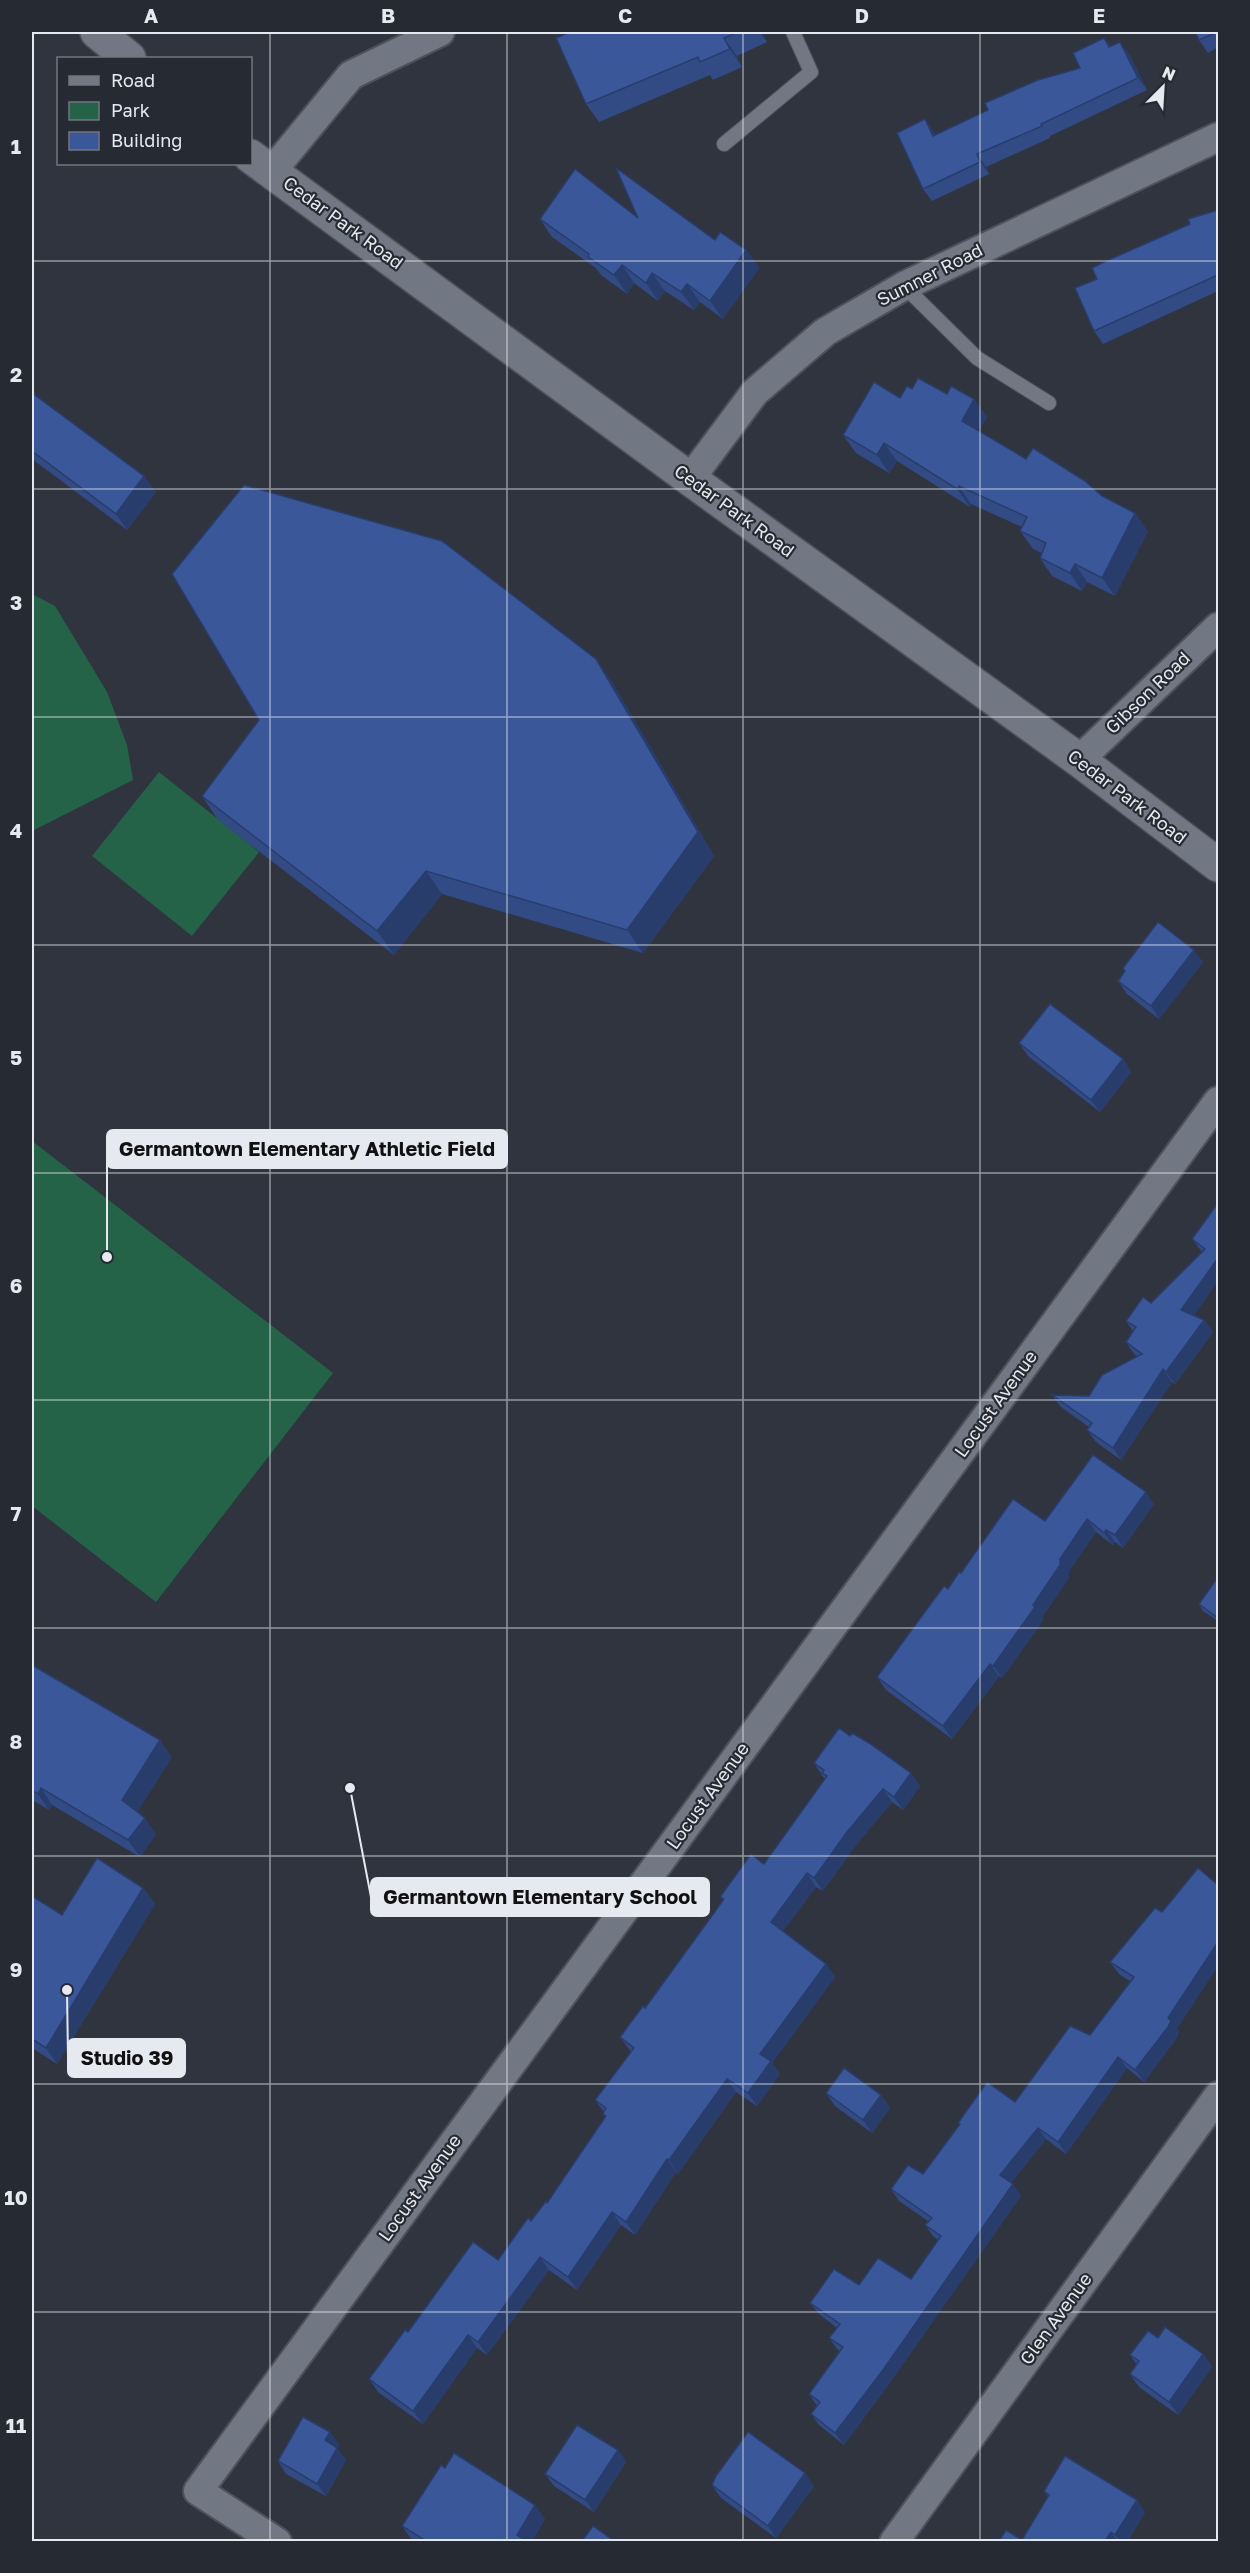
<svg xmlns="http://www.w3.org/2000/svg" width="1250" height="2573" font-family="'Golos Text',sans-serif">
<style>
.green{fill:#256349}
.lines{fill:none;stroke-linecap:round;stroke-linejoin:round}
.service-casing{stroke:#4e515a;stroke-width:16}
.minor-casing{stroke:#4e515a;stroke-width:32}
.tertiary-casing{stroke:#4e515a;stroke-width:36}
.service{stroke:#727883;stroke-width:14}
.minor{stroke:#727883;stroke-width:28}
.tertiary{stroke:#727883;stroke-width:33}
.wall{fill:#324b84}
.shaded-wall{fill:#293d6c}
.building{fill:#3a579a;stroke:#293d6c;stroke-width:1.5}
.grid{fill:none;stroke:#e6e9ef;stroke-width:1.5;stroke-opacity:0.55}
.labels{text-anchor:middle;stroke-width:4.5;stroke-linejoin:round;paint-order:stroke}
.street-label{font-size:18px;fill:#e6e9ef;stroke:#262a33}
.leader{fill:none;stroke:#e6e9ef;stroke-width:2}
.callout-dot{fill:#e6e9ef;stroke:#262a33;stroke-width:2}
.callout{fill:#e6e9ef;stroke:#e6e9ef;stroke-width:2}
.callout-label{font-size:20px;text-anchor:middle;font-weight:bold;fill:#111}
.neatline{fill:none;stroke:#e6e9ef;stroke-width:2}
.grid-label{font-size:20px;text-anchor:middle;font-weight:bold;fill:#e6e9ef}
</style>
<rect width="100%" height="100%" fill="#30343e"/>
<g class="green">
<path d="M32,594L55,606L107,692L127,745L133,780L32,831Z"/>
<path d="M159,772L259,852L192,936L92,856Z"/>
<path d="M32,1141L333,1373L156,1602L32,1506Z"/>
</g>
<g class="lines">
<defs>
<g id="service">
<path d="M724,144L811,72L793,32"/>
<path d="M904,286L977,358L1049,403"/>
</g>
<g id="minor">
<path d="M272,171L351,75L440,32"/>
<path d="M690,479L755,392L825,332L904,286L1218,137"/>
<path d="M1079,760L1218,627"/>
<path d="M277,2542L198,2491L1218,1101"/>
<path d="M894,2542L1218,2096"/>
</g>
<g id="tertiary">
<path d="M97,32L129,58"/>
<path d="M250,156L690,479L1079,760L1218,865"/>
</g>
</defs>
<use href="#service" class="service-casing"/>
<use href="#minor" class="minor-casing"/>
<use href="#tertiary" class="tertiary-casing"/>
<use href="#service" class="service"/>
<use href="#minor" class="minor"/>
<use href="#tertiary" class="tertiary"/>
</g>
<g class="wall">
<path d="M570,32H762L767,42L737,56L742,67L713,80L710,75L599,122L586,104Z"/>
<path d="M1195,32H1218V47L1208,53L1199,40Z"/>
<path d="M1104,38L1110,46L1129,54L1147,90L1050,136V138L986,167L989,174L932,201L923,189L934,132L935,135L1080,68Z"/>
<path d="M1218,210V291L1103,344L1094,331L1097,279L1190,224Z"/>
<path d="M638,218L715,240L746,250L759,268L723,319L700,302L694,310L665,291L658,301L634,283L627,294L601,275L596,268L552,237L540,219Z"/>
<path d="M32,389L38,398L156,492L127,530L36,462L32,456Z"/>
<path d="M912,389L974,399L987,417L979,431L1026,459L1102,496L1148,531L1115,596L1087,582L1082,591L1052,576L1040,558L1042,553L1033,549L1020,531L1022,527L971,504L970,507L897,461L889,473L856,453L843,435L900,398Z"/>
<path d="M612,682L714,856L643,953L442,894L394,955L218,820L202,796Z"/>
<path d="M1203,962L1159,1019L1127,994L1118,981L1125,971L1123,968Z"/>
<path d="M1019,1043L1123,1059L1131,1072L1100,1112L1028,1056Z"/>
<path d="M1218,1203L1195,1315L1204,1320L1213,1332L1175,1384L1172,1382L1121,1460L1096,1442L1087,1430L1089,1427L1061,1407L1052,1395L1089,1396L1137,1356L1134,1354L1126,1342L1133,1331L1126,1321L1151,1303L1202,1252L1192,1239Z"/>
<path d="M1154,1504L1123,1548L1115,1542L1113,1545L1096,1532L1069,1571V1578L1042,1617L1044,1619L1002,1678L999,1676L952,1739L886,1690L877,1677L948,1589L961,1573L1045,1521Z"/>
<path d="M1218,1581V1621L1203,1611L1199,1604Z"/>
<path d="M32,1665L172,1757L137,1812L156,1834L140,1857L52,1805L49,1810L32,1800Z"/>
<path d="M814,1763L920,1786L903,1810L892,1802L856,1845L823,1891L816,1887L783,1931L826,1964L835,1977L772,2063L780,2074L757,2106L736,2092L678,2174L676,2172L635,2235L621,2225L577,2290L549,2270L487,2355L477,2348L423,2424L378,2392L369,2379L408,2332L498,2260L547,2203L605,2117L603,2114L604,2112L595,2100L631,2052L620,2037L645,2008L723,1900L720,1897L764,1864L825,1778L823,1777Z"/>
<path d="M143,1888L155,1904L57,2064L32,2048V1896L62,1915Z"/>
<path d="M1155,1908L1177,2029L1179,2032L1176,2039L1144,2082L1127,2068L1066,2154L1046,2139L1011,2183L1021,2196L891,2381L844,2445L819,2425L811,2414L817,2406L809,2394L840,2351L838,2350L829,2338L837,2328L819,2314L810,2303L859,2285L911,2279L938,2240L933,2236L925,2225L928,2221L899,2201L891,2189L923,2174L960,2125L958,2123L1015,2102L1090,2035L1131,1982L1119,1974L1110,1962Z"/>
<path d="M826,2093L881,2095L890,2108L872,2133L835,2106Z"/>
<path d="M1158,2338L1203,2354L1212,2367L1178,2415L1139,2387L1130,2374L1137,2365L1130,2355Z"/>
<path d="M330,2432L339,2445L337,2448L346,2460L326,2496L286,2474L278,2461Z"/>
<path d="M618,2450L626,2462L594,2512L554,2486L545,2474Z"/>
<path d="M712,2485L814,2486L776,2538L721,2498Z"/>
<path d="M1044,2491L1145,2512L1128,2541H999L1022,2540L1048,2497Z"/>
<path d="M545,2519L532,2541H414L412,2540L402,2526Z"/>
</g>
<g class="shaded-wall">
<path d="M759,32H762L767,42Z"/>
<path d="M724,38L737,56L742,67L730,49Z"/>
<path d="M1120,42L1129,54L1147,90L1138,78Z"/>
<path d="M925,119L934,132L941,148L933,136Z"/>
<path d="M977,154L986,167L989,174L980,162Z"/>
<path d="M746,250L759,268L723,319L710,301Z"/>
<path d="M622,265L634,283L627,294L614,275Z"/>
<path d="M652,273L665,291L658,301L646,283Z"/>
<path d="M687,284L700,302L694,310L681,292Z"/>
<path d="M974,399L987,417L974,439L962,421Z"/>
<path d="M884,443L897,461L889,473L877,455Z"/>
<path d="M144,476L156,492L127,530L116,514Z"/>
<path d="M959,486L971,504L970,507L957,489Z"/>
<path d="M1135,513L1148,531L1115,596L1102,578Z"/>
<path d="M1075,564L1087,582L1082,591L1070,573Z"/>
<path d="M596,659L612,682L714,856L643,953L627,930Z"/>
<path d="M426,871L442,894L394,955L377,931Z"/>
<path d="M1194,950L1203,962L1159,1019L1151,1006Z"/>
<path d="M1123,1059L1131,1072L1100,1112L1091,1100Z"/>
<path d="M1218,1258V1281L1190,1322L1181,1310Z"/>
<path d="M1204,1320L1213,1332L1175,1384L1166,1372Z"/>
<path d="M1163,1369L1172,1382L1121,1460L1113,1448Z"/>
<path d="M1146,1492L1154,1504L1123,1548L1115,1535Z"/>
<path d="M1087,1519L1096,1532L1069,1571V1578L1042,1617L1044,1619L1002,1678L993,1666L1033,1605L1060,1559Z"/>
<path d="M1106,1530L1115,1542L1113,1545L1104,1533Z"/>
<path d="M990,1664L999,1676L952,1739L943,1726Z"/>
<path d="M160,1740L172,1757L134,1817L122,1800Z"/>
<path d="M911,1773L920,1786L903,1810L894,1797Z"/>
<path d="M41,1788L52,1805L49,1810L38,1794Z"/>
<path d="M883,1789L892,1802L856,1845L823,1891L814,1878L847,1832Z"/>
<path d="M145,1818L156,1834L140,1857L128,1840Z"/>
<path d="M807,1873L816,1887L780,1935L771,1922Z"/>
<path d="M143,1888L155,1904L57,2064L46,2048Z"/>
<path d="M1218,1942V1966L1177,2029L1179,2032L1176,2039L1144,2082L1135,2070L1168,2018Z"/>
<path d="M826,1964L835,1977L772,2063L780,2074L757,2106L748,2093L760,2054Z"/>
<path d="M1118,2057L1127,2068L1066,2154L1058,2142Z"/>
<path d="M727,2079L736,2092L678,2174L669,2160Z"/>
<path d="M881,2095L890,2108L872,2133L863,2120Z"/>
<path d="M1038,2128L1046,2139L1008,2187L1000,2175Z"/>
<path d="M667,2159L676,2172L635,2235L626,2222Z"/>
<path d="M1013,2184L1021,2196L891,2381L844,2445L835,2433Z"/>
<path d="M612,2212L621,2225L577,2290L568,2277Z"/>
<path d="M540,2257L549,2270L487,2355L478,2342Z"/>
<path d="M468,2335L477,2348L423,2424L413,2411Z"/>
<path d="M1203,2354L1212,2367L1178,2415L1169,2402Z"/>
<path d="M330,2432L339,2445L334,2452L325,2440Z"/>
<path d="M337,2448L346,2460L326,2496L317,2484Z"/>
<path d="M618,2450L626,2462L594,2512L585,2500Z"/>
<path d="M805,2473L814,2486L776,2538L768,2526Z"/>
<path d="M1137,2500L1145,2512L1128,2541H1120L1115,2535Z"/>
<path d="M535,2505L545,2519L532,2541H521L517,2535Z"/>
<path d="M1111,2532L1117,2541H1105Z"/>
</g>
<g class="building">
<path d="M570,32H738L724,38L730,49L700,62L698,57L586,104L556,38Z"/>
<path d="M1195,32H1217L1199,40Z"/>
<path d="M1104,38L1109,47L1120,42L1138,78L1041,124L1042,126L977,154L980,162L923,189L897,133L925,119L933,136L988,110L985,103L1038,80L1080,68L1073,53Z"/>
<path d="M616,168L715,240L720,232L746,250L710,301L687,284L681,292L652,273L646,283L622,265L614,275L588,257L589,254L540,219L575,169L638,218Z"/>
<path d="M1218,210V275L1094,331L1075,288L1097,279L1092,268L1104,262L1190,224L1188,219Z"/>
<path d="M918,378L947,394L951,386L974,399L962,421L1026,459L1033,448L1085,481L1102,496L1135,513L1102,578L1075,564L1070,573L1040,558L1046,543L1020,531L1027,517L959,486L957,489L884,443L877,455L843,435L874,382L900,398L907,386L912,389Z"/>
<path d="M32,393L144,476L116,514L32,451Z"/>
<path d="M244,485L442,541L596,659L698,832L627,930L426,871L377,931L202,796L259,720L172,574Z"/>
<path d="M1158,922L1194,950L1151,1006L1118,981L1125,971L1123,968Z"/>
<path d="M1050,1004L1123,1059L1091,1100L1019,1043Z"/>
<path d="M1218,1203V1258L1181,1310L1204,1320L1166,1372L1163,1369L1113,1448L1087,1430L1092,1423L1052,1395L1089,1396L1102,1375L1142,1354L1126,1342L1136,1327L1126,1321L1143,1297L1151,1303L1205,1249L1192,1239Z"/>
<path d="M1093,1455L1146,1492L1115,1535L1106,1530L1104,1533L1087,1519L1060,1559V1565L1033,1605L1035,1607L993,1666L990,1664L943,1726L877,1677L944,1586L948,1589L959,1572L961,1573L1013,1499L1045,1521Z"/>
<path d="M1216,1580L1218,1581V1618L1199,1604Z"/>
<path d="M32,1665L160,1740L122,1800L145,1818L128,1840L41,1788L38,1794L32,1790Z"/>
<path d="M839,1728L850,1736L852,1733L869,1743L911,1773L894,1797L883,1789L847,1832L814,1878L807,1873L771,1922L826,1964L760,2054L771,2061L748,2093L727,2079L669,2160L667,2159L626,2222L612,2212L568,2277L540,2257L478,2342L468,2335L413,2411L369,2379L405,2330L408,2332L473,2242L498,2260L528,2218L531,2221L546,2201L547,2203L606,2116L603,2114L606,2108L595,2100L634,2048L620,2037L643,2006L645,2008L706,1924L724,1899L720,1897L751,1854L764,1864L827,1776L822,1773L824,1770L814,1763Z"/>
<path d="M97,1858L143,1888L46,2048L32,2039V1896L62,1915Z"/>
<path d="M1198,1868L1218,1885V1942L1168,2018L1171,2021L1168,2027L1135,2070L1118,2057L1058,2142L1038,2128L1000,2175L1013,2184L883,2370L835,2433L811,2414L820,2402L809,2394L843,2347L829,2338L840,2324L810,2303L834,2269L859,2285L878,2258L911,2279L941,2236L925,2225L932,2218L891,2189L908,2165L923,2174L960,2124L958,2123L987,2082L1015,2102L1070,2026L1090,2035L1134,1977L1110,1962L1155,1908L1162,1912Z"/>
<path d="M844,2068L881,2095L863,2120L826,2093Z"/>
<path d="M1165,2327L1203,2354L1169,2402L1130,2374L1139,2361L1130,2355L1138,2344L1148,2331L1158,2338Z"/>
<path d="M303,2417L330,2432L325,2440L337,2448L317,2484L278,2461Z"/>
<path d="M577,2425L618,2450L585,2500L545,2474Z"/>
<path d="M748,2432L805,2473L768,2526L712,2485L716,2476Z"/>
<path d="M454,2453L535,2505L517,2535L526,2541H426L402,2526L441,2465L445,2468Z"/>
<path d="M1065,2456L1137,2500L1115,2535L1111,2532L1105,2541H999L1006,2530L1022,2540L1049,2495L1044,2491Z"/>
<path d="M593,2526L614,2541H582Z"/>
</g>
<path class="grid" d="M270,32V2542M507,32V2542M743,32V2542M980,32V2542M32,261H1218M32,489H1218M32,717H1218M32,945H1218M32,1173H1218M32,1400H1218M32,1628H1218M32,1856H1218M32,2084H1218M32,2312H1218"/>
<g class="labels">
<g class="street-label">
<text transform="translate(343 223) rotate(36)" y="6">Cedar Park Road</text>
<text transform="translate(930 275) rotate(-27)" y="6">Sumner Road</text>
<text transform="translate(734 511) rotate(36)" y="6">Cedar Park Road</text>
<text transform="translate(1148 693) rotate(-44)" y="6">Gibson Road</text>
<text transform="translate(1127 797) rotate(37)" y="6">Cedar Park Road</text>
<text transform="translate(996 1404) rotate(-54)" y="6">Locust Avenue</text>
<text transform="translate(708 1796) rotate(-54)" y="6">Locust Avenue</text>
<text transform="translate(420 2188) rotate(-54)" y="6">Locust Avenue</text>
<text transform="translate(1056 2319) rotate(-54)" y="6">Glen Avenue</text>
</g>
</g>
<path class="leader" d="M107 1257L107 1149M350 1788L371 1897M67 1990L68 2058"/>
<g class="callout-dot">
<circle cx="107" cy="1257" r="6"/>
<circle cx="350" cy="1788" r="6"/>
<circle cx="67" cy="1990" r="6"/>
</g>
<g class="callout">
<rect x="107" y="1130" width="400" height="38" rx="6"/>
<rect x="371" y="1878" width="338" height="38" rx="6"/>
<rect x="68" y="2039" width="117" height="38" rx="6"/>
</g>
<g class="callout-label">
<text x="307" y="1156">Germantown Elementary Athletic Field</text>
<text x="540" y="1904">Germantown Elementary School</text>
<text x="127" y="2065">Studio 39</text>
</g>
<rect width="1250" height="2573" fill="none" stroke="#262a33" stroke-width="66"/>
<rect x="57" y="57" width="195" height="108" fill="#262a33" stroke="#73767e" stroke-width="1.5"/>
<rect x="69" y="76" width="30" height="9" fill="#727883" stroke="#73767e" stroke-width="1.5"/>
<text x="111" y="87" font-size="18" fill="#e6e9ef">Road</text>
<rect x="69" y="102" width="30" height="18" fill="#256349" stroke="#73767e" stroke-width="1.5"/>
<text x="111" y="117" font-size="18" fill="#e6e9ef">Park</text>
<rect x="69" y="132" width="30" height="18" fill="#3a579a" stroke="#73767e" stroke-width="1.5"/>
<text x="111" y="147" font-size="18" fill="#e6e9ef">Building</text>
<g transform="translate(1163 87) rotate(24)" stroke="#262a33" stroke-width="4.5" paint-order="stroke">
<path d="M0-4.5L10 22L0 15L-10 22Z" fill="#e6e9ef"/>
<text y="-9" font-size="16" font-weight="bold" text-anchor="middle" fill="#e6e9ef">N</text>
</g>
<rect x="33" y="33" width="1184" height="2507" class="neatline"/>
<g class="grid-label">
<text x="151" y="23">A</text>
<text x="388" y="23">B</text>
<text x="625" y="23">C</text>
<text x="862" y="23">D</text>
<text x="1099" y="23">E</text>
<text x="16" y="154">1</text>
<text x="16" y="382">2</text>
<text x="16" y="610">3</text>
<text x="16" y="838">4</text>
<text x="16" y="1065">5</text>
<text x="16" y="1293">6</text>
<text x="16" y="1521">7</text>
<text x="16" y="1749">8</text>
<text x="16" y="1977">9</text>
<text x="16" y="2205">10</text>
<text x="16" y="2433">11</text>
</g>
</svg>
